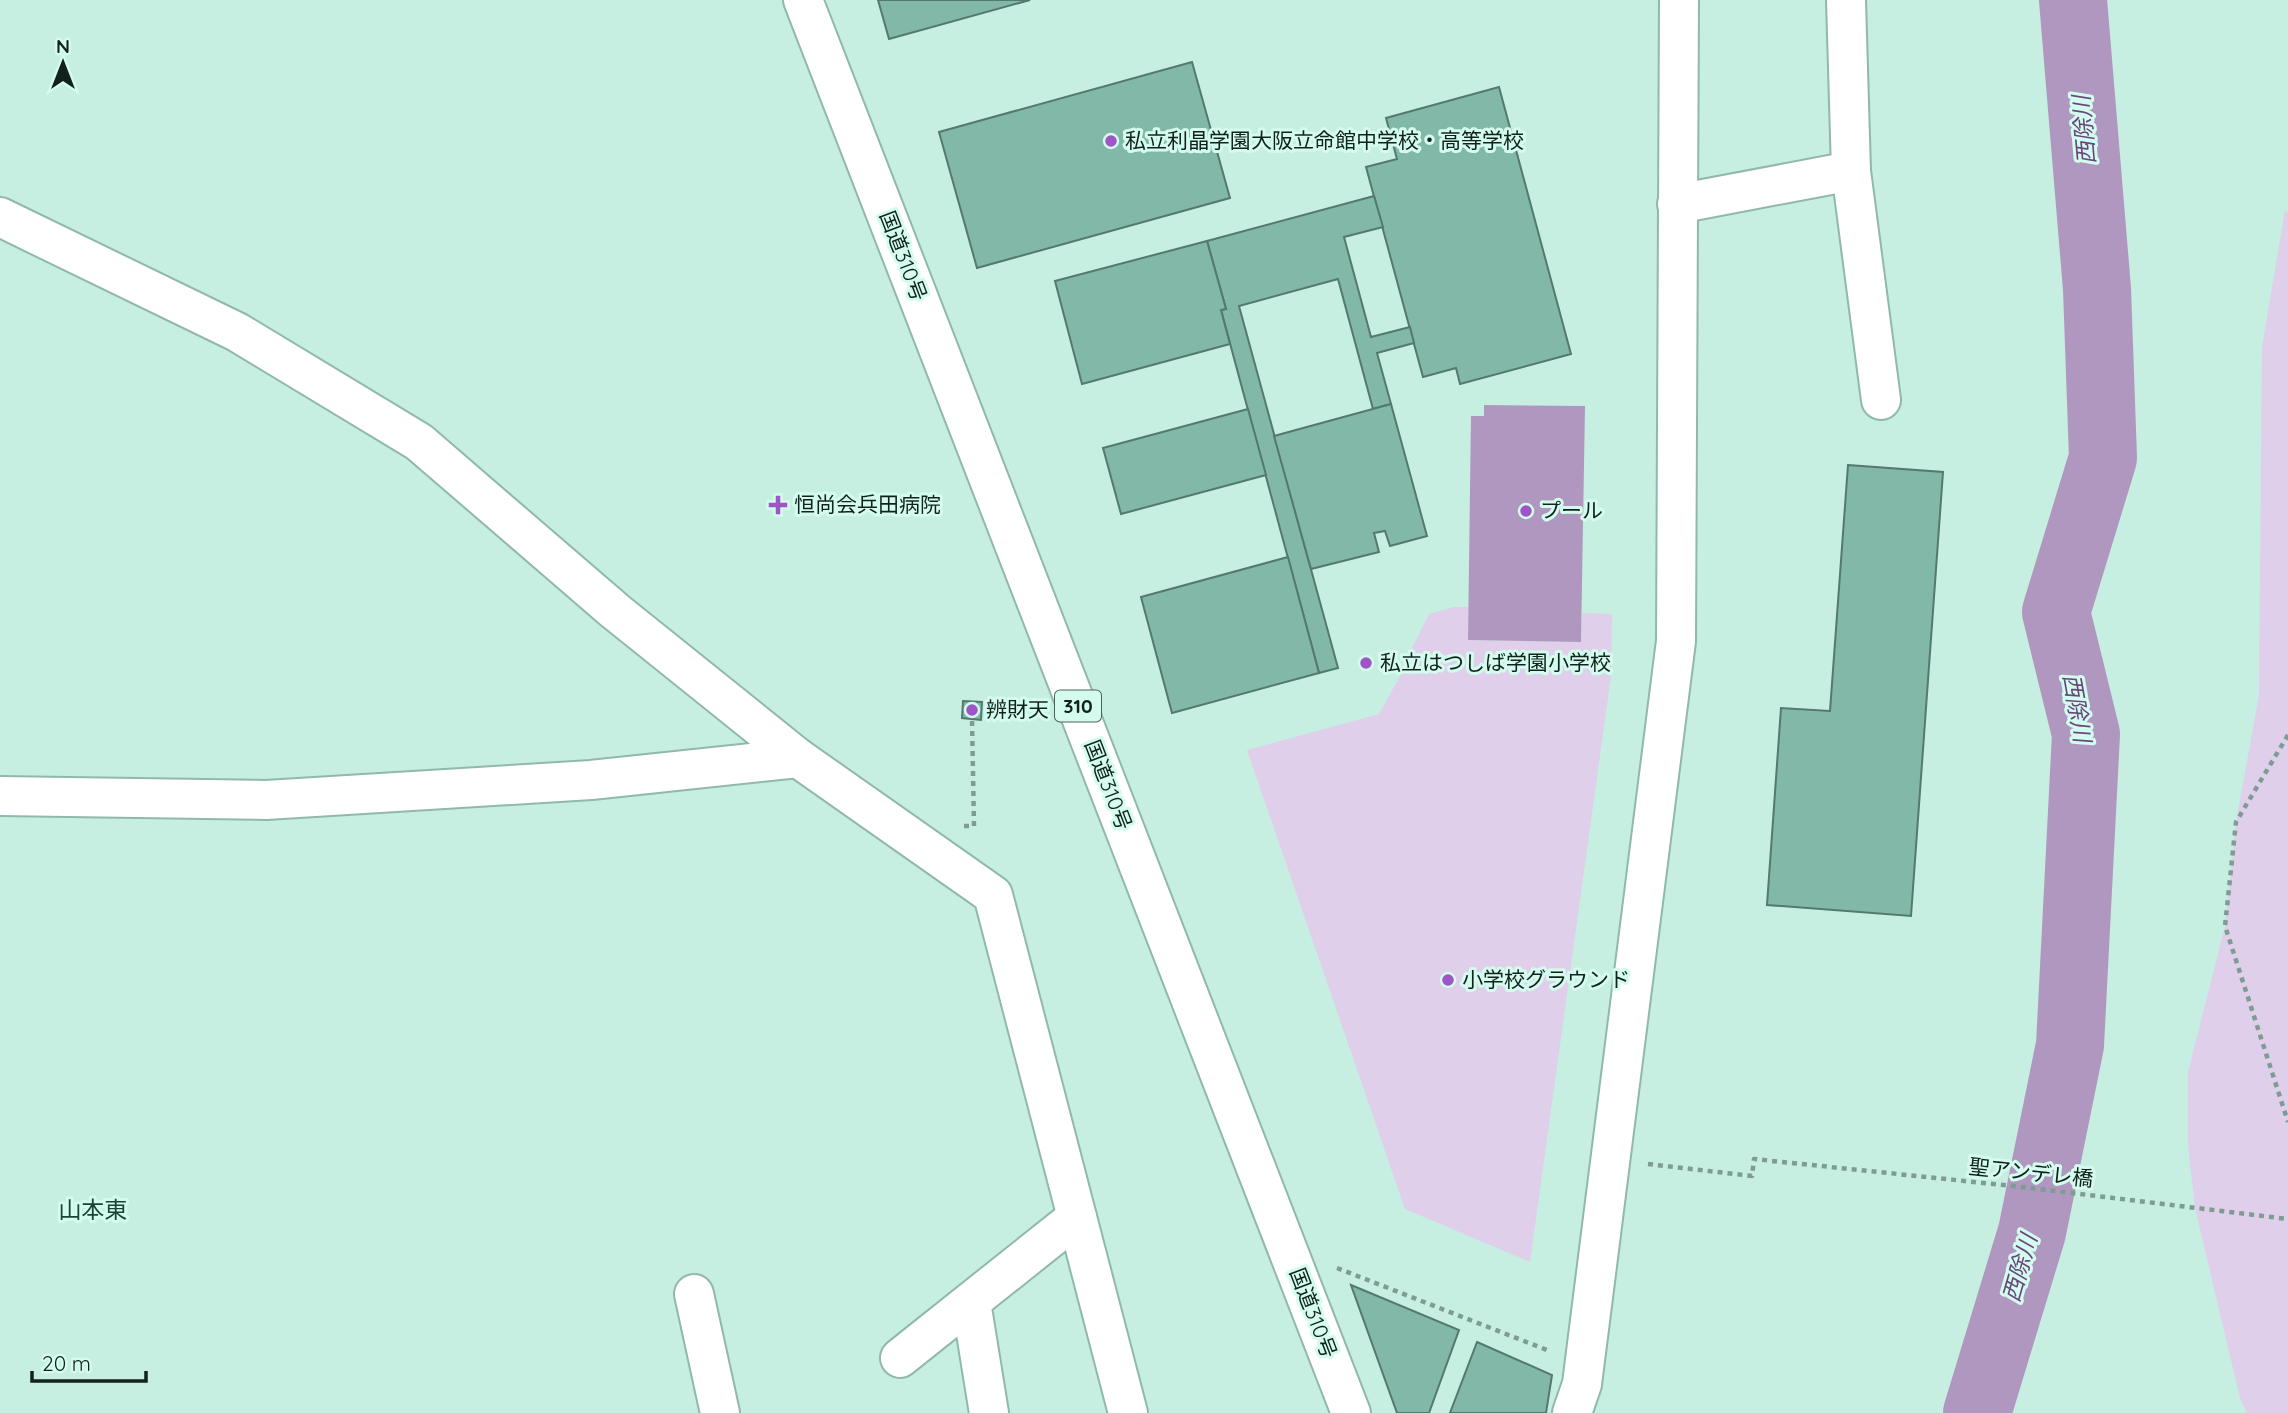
<svg xmlns="http://www.w3.org/2000/svg" width="2288" height="1413" font-family="Quicksand,'Noto Sans JP',sans-serif">
<style>
.green{fill:#dfcfea}
.water{fill:#b097bf}
.lines{fill:none;stroke-linecap:round;stroke-linejoin:round}
.river{stroke:#b097bf;stroke-width:68}
.building{fill:#81b8a7;stroke:#54796e;stroke-width:2}
.street-casing{stroke:#91b8ac;stroke-width:42}
.secondary-casing{stroke:#91b8ac;stroke-width:42}
.highway-casing{stroke:#91b8ac;stroke-width:42}
.path{stroke:#7e9c93;stroke-width:4.5;stroke-dasharray:5 5;stroke-linecap:butt}
.street{stroke:#fff;stroke-width:38}
.secondary{stroke:#fff;stroke-width:38}
.highway{stroke:#fff;stroke-width:38}
.poi-dot{fill:#9f54c7;stroke:#d3fcee;stroke-width:2.5}
.labels{text-anchor:middle;stroke-width:6;stroke-linejoin:round;paint-order:stroke}
.shield{fill:#d3fcee;stroke:#4c635c;stroke-width:2}
.shield-label{font-size:19px;font-weight:bold;fill:#12211d}
.poi-label{font-size:21px;fill:#12211d;stroke:#d3fcee;text-anchor:start}
.street-label{font-size:21px;fill:#12211d;stroke:#d3fcee}
.water-label{font-size:23px;font-style:italic;fill:#68467c;stroke:#d3fcee}
.neighbourhood-label{font-size:23px;fill:#1c4137;stroke:#d3fcee}
</style>
<rect width="100%" height="100%" fill="#c6eee1"/>
<g class="green">
<path d="M2285,210L2288,213V1413H2247L2240,1398L2195,1208L2188,1146V1072L2225,926L2236,822L2259,695L2262,347Z"/>
<path d="M1454,607H1468V640L1581,642L1582,613L1612,614L1611,676L1530,1262L1405,1209L1247,750L1379,714L1414,651L1412,648L1429,614Z"/>
</g>
<path class="water" d="M1484,405L1585,406L1581,642L1468,640L1471,416H1484Z"/>
<g class="lines">
<path class="river" d="M1977,1413L2032,1232L2070,1045L2086,734L2056,612L2103,458L2097,289L2073,0"/>
</g>
<g class="building">
<path d="M878,0H1030L889,39Z"/>
<path d="M1192,62L1230,198L977,268L939,132Z"/>
<path d="M1499,87L1571,354L1460,384L1456,368L1423,377L1366,167L1397,159L1386,118Z"/>
<path d="M1374,196L1383,227L1344,237L1371,337L1410,327L1414,343L1377,353L1391,404L1373,409L1338,279L1239,306L1338,668L1319,673L1221,310L1226,309L1207,241Z"/>
<path d="M1207,241L1226,309L1221,310L1230,344L1082,384L1055,281Z"/>
<path d="M1391,404L1427,536L1390,546L1385,531L1374,533L1379,552L1311,569L1274,436Z"/>
<path d="M1248,409L1266,475L1121,514L1103,448Z"/>
<path d="M1848,465L1943,472L1911,916L1767,905L1781,708L1830,711Z"/>
<path d="M1288,557L1319,673L1172,713L1141,597Z"/>
<path d="M963,701L982,702L981,720L962,718Z"/>
<path d="M1351,1285L1459,1330L1429,1413H1397Z"/>
<path d="M1477,1342L1552,1375L1546,1413H1450Z"/>
</g>
<g class="lines">
<defs>
<g id="street">
<path d="M1851,171L1881,400"/>
<path d="M1677,204L1851,171L1846,0"/>
<path d="M0,217L237,332L419,442L615,611L798,758L993,895L1128,1413"/>
<path d="M0,796L266,800L591,780L798,758"/>
<path d="M694,1294L720,1413"/>
<path d="M971,1302L989,1413"/>
<path d="M900,1358L1077,1217"/>
</g>
<path id="secondary" d="M1572,1413L1582,1384L1676,641L1679,0"/>
<path id="highway" d="M803,0L1351,1413"/>
</defs>
<use href="#street" class="street-casing"/>
<use href="#secondary" class="secondary-casing"/>
<use href="#highway" class="highway-casing"/>
<g class="path">
<path d="M2288,735L2236,822L2225,926L2288,1122"/>
<path d="M964,826H974L972,719"/>
<path d="M1648,1164L1752,1176L1754,1159L2022,1187L2288,1219"/>
<path d="M1337,1268L1547,1350"/>
</g>
<use href="#street" class="street"/>
<use href="#secondary" class="secondary"/>
<use href="#highway" class="highway"/>
</g>
<g class="poi-dot">
<circle cx="1111" cy="141" r="7"/>
<path d="M774.5 494.5h7v7h7v7h-7v7h-7v-7h-7v-7h7z"/>
<circle cx="1526" cy="511" r="7"/>
<circle cx="1366" cy="663" r="7"/>
<circle cx="972" cy="710" r="7"/>
<circle cx="1448" cy="980" r="7"/>
</g>
<g class="labels">
<rect class="shield" x="1055" y="690.5" width="46" height="31" rx="5"/>
<g class="shield-label">
<text x="1078" y="713">310</text>
</g>
<g class="poi-label">
<text x="1125" y="148">私立利晶学園大阪立命館中学校・高等学校</text>
<text x="794" y="512">恒尚会兵田病院</text>
<text x="1540" y="518">プール</text>
<text x="1380" y="670">私立はつしば学園小学校</text>
<text x="986" y="717">辨財天</text>
<text x="1462" y="987">小学校グラウンド</text>
</g>
<g class="street-label">
<text transform="translate(903 256) rotate(69)" y="7">国道310号</text>
<text transform="translate(1108 785) rotate(69)" y="7">国道310号</text>
<text transform="translate(2031 1173) rotate(6)" y="7">聖アンデレ橋</text>
<text transform="translate(1313 1313) rotate(69)" y="7">国道310号</text>
</g>
<g class="water-label">
<text transform="translate(2084 130) rotate(-95)" y="8">西除川</text>
<text transform="translate(2077 708) rotate(80)" y="8">西除川</text>
<text transform="translate(2020 1268) rotate(-74)" y="8">西除川</text>
</g>
<g class="neighbourhood-label">
<text x="93" y="1218">山本東</text>
</g>
</g>
<g transform="translate(63 63)" stroke="#d3fcee" stroke-width="5" paint-order="stroke">
<path d="M0-5L12 26L0 18L-12 26Z" fill="#12211d"/>
<text y="-10" font-size="19" font-weight="bold" text-anchor="middle" fill="#12211d">N</text>
</g>
<path d="M32 1371v10h114v-10" fill="none" stroke="#12211d" stroke-width="3.5"/>
<text x="42" y="1371" font-size="21" fill="#12211d" stroke="#d3fcee" stroke-width="5" paint-order="stroke">20 m</text>
</svg>
